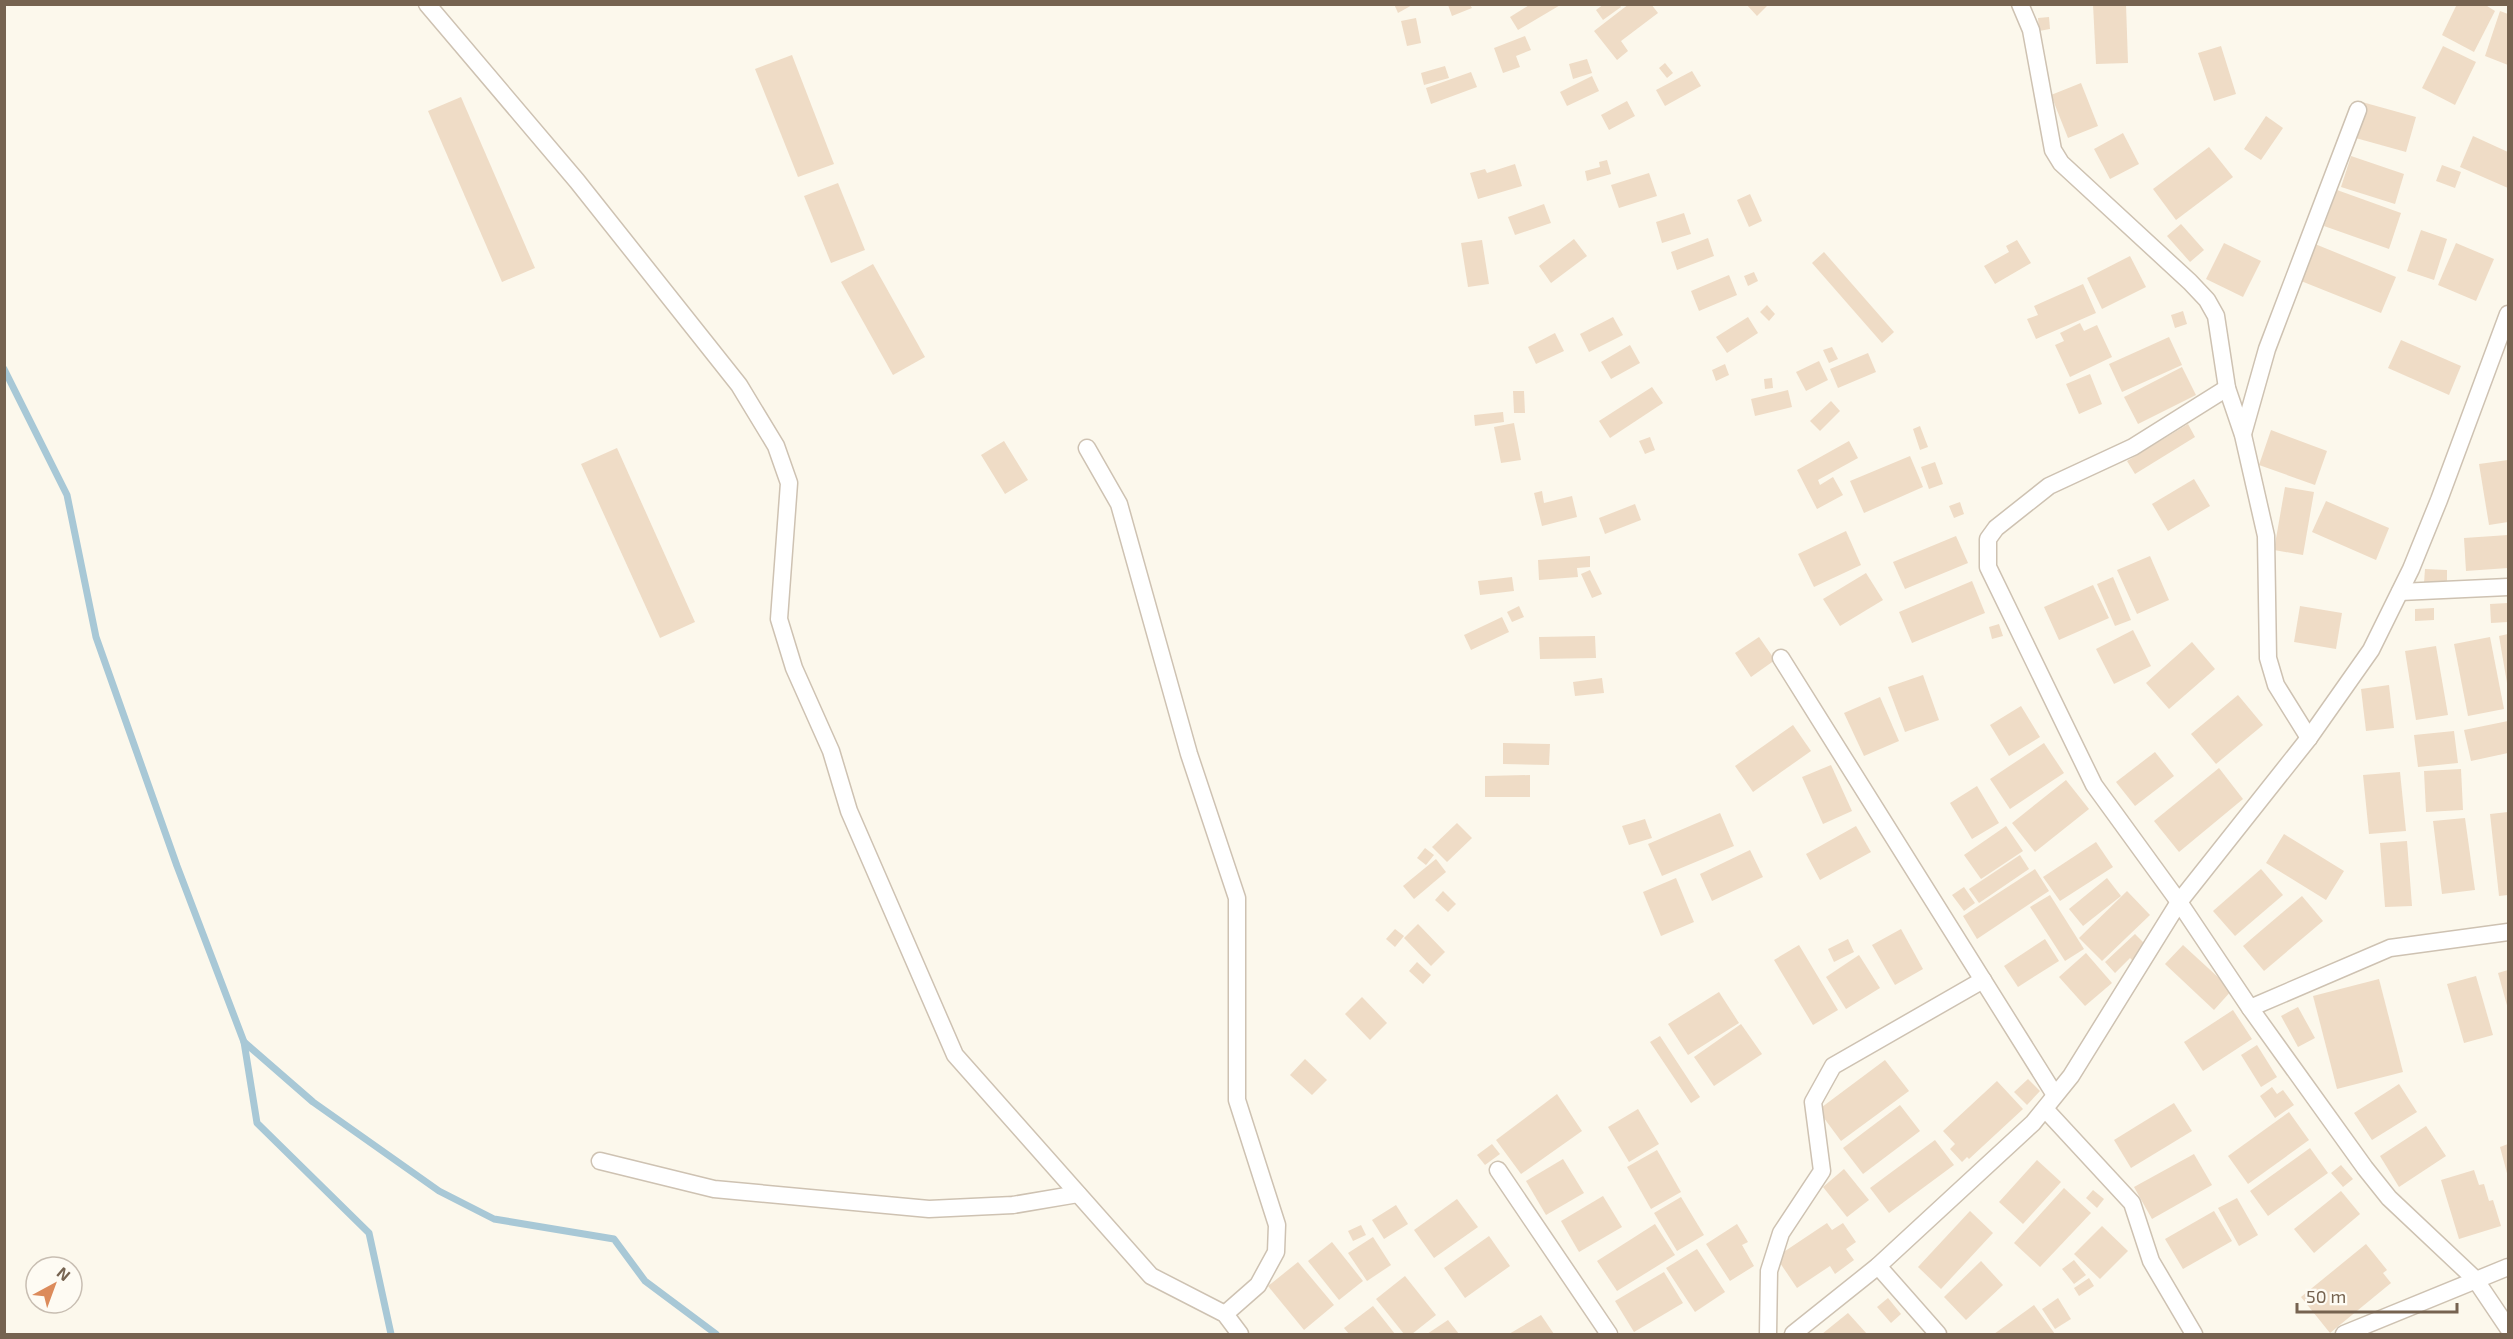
<svg xmlns="http://www.w3.org/2000/svg" width="2513" height="1339" font-family="'Exo 2',sans-serif">
<style>
.lines{fill:none;stroke-linecap:round;stroke-linejoin:round}
.stream{stroke:#a8c8d6;stroke-width:7}
.building{fill:#efdcc6}
.minor-casing{stroke:#cec2b2;stroke-width:19}
.minor{stroke:#fff;stroke-width:16}
</style>
<rect width="100%" height="100%" fill="#fcf8ec"/>
<g class="lines">
<g class="stream">
<path d="M4,369L67,495L96,637L177,866L244,1042L313,1102L439,1191L494,1219L614,1239L645,1281L716,1334"/>
<path d="M244,1042L257,1123L369,1233L391,1334"/>
</g>
</g>
<g class="building">
<path d="M1394,4H1414L1398,13Z"/>
<path d="M1531,4H1562L1518,30L1510,17Z"/>
<path d="M1604,4H1619L1621,7L1603,20L1596,10Z"/>
<path d="M1629,4H1651L1658,13L1621,41L1628,51L1617,60L1594,31Z"/>
<path d="M1746,4H1769L1757,16Z"/>
<path d="M2093,4H2126L2128,63L2096,64Z"/>
<path d="M2457,4H2484L2495,11L2474,52L2442,35Z"/>
<path d="M1448,5H1470L1472,8L1452,16Z"/>
<path d="M2500,11L2508,14V65L2485,56Z"/>
<path d="M2049,17L2050,29L2039,31L2038,18Z"/>
<path d="M1416,18L1421,43L1407,46L1401,21Z"/>
<path d="M1525,36L1531,50L1516,56L1520,67L1503,73L1494,48Z"/>
<path d="M2221,46L2236,94L2214,101L2198,53Z"/>
<path d="M2443,46L2476,62L2455,105L2422,88Z"/>
<path d="M792,55L834,164L798,177L755,69Z"/>
<path d="M1587,59L1592,73L1573,79L1569,64Z"/>
<path d="M1665,63L1673,73L1667,78L1659,68Z"/>
<path d="M1445,66L1449,78L1424,85L1421,73Z"/>
<path d="M1692,71L1701,86L1665,106L1656,90Z"/>
<path d="M1471,72L1477,87L1431,104L1426,88Z"/>
<path d="M1592,76L1599,91L1567,106L1560,92Z"/>
<path d="M2081,83L2098,126L2068,138L2051,95Z"/>
<path d="M461,97L535,268L502,282L428,111Z"/>
<path d="M1627,101L1635,116L1609,130L1601,115Z"/>
<path d="M2362,102L2416,117L2406,152L2352,137Z"/>
<path d="M2266,116L2283,128L2261,160L2244,149Z"/>
<path d="M2123,133L2139,164L2110,179L2094,149Z"/>
<path d="M2473,136L2508,152V188L2460,167Z"/>
<path d="M2209,147L2233,177L2176,220L2153,189Z"/>
<path d="M2351,156L2404,174L2395,204L2341,187Z"/>
<path d="M1607,160L1611,174L1587,181L1585,171L1600,167L1599,162Z"/>
<path d="M1515,164L1522,186L1478,199L1470,173L1485,169L1487,173Z"/>
<path d="M2442,165L2461,172L2455,188L2436,181Z"/>
<path d="M1649,173L1657,196L1619,208L1611,185Z"/>
<path d="M838,183L865,250L831,263L804,196Z"/>
<path d="M2337,190L2401,213L2389,249L2324,226Z"/>
<path d="M1750,194L1762,221L1749,227L1737,200Z"/>
<path d="M1544,204L1551,223L1515,235L1508,217Z"/>
<path d="M1684,213L1691,234L1662,243L1656,222Z"/>
<path d="M2181,224L2204,250L2190,262L2167,236Z"/>
<path d="M2421,230L2447,239L2434,280L2407,271Z"/>
<path d="M1708,238L1714,256L1677,270L1671,252Z"/>
<path d="M1574,239L1587,256L1551,283L1539,266Z"/>
<path d="M1482,240L1489,284L1468,287L1461,243Z"/>
<path d="M2017,240L2031,263L1995,284L1984,266L2009,252L2006,246Z"/>
<path d="M2224,243L2261,261L2243,297L2206,279Z"/>
<path d="M2456,243L2494,259L2476,301L2438,285Z"/>
<path d="M2315,244L2396,277L2381,313L2301,281Z"/>
<path d="M1824,252L1894,332L1882,343L1812,263Z"/>
<path d="M2130,256L2146,287L2102,309L2087,278Z"/>
<path d="M873,264L925,357L893,375L841,282Z"/>
<path d="M1754,272L1758,281L1748,286L1744,276Z"/>
<path d="M1729,275L1737,295L1699,311L1691,291Z"/>
<path d="M2083,284L2096,313L2036,339L2027,319L2038,315L2034,306Z"/>
<path d="M1767,305L1775,314L1769,321L1760,312Z"/>
<path d="M2183,311L2187,324L2175,328L2171,315Z"/>
<path d="M1613,317L1623,335L1589,352L1580,334Z"/>
<path d="M1748,317L1758,333L1727,353L1716,337Z"/>
<path d="M2080,323L2084,331L2097,325L2112,357L2070,377L2055,345L2064,341L2060,333Z"/>
<path d="M1555,333L1564,351L1536,364L1528,347Z"/>
<path d="M2169,337L2182,365L2122,392L2109,364Z"/>
<path d="M2401,340L2461,366L2449,395L2388,368Z"/>
<path d="M1630,345L1640,363L1611,379L1601,362Z"/>
<path d="M1832,347L1838,359L1829,363L1823,350Z"/>
<path d="M1868,353L1876,372L1838,388L1830,369Z"/>
<path d="M1819,361L1828,380L1806,391L1796,372Z"/>
<path d="M1725,364L1729,375L1716,381L1712,370Z"/>
<path d="M2182,367L2196,395L2138,424L2124,397Z"/>
<path d="M2090,374L2102,404L2079,414L2066,384Z"/>
<path d="M1772,378L1773,388L1765,389L1764,379Z"/>
<path d="M1652,387L1663,403L1610,438L1599,421Z"/>
<path d="M1788,390L1792,407L1755,416L1751,399Z"/>
<path d="M1513,391H1524L1525,413H1514Z"/>
<path d="M1831,401L1840,411L1820,431L1810,421Z"/>
<path d="M1503,412L1504,422L1475,426L1474,415Z"/>
<path d="M1514,423L1521,460L1501,463L1494,427Z"/>
<path d="M2188,424L2195,437L2135,474L2127,461Z"/>
<path d="M1920,426L1928,447L1920,450L1913,429Z"/>
<path d="M2271,430L2327,451L2315,485L2259,465Z"/>
<path d="M1650,437L1655,450L1645,454L1639,441Z"/>
<path d="M1004,441L1028,480L1005,494L981,455Z"/>
<path d="M1849,441L1858,458L1818,480L1820,485L1833,477L1843,495L1817,509L1797,470Z"/>
<path d="M617,448L695,622L660,638L581,464Z"/>
<path d="M1910,456L1923,487L1864,513L1850,481Z"/>
<path d="M2508,460V522L2489,525L2479,464Z"/>
<path d="M1935,462L1943,484L1929,489L1921,467Z"/>
<path d="M2194,479L2210,506L2168,531L2152,504Z"/>
<path d="M2285,487L2314,492L2303,555L2274,550Z"/>
<path d="M1542,491L1544,503L1572,496L1577,517L1542,526L1534,493Z"/>
<path d="M2326,501L2389,528L2376,560L2312,532Z"/>
<path d="M1960,502L1964,514L1954,518L1949,506Z"/>
<path d="M1635,504L1641,520L1605,534L1599,518Z"/>
<path d="M1846,531L1861,565L1814,587L1798,554Z"/>
<path d="M2508,535V568L2466,571L2464,538Z"/>
<path d="M1956,536L1968,563L1905,589L1893,562Z"/>
<path d="M1590,556V567L1577,568L1578,577L1539,580L1538,560Z"/>
<path d="M2150,556L2169,600L2137,614L2117,570Z"/>
<path d="M2425,569L2447,570V584L2424,583Z"/>
<path d="M1590,570L1602,594L1592,598L1581,574Z"/>
<path d="M1866,573L1883,600L1840,626L1823,599Z"/>
<path d="M1512,577L1514,591L1480,595L1478,581Z"/>
<path d="M2113,577L2131,620L2115,626L2097,584Z"/>
<path d="M1972,581L1985,613L1912,643L1899,612Z"/>
<path d="M2093,585L2109,618L2059,640L2044,607Z"/>
<path d="M2508,603V622L2491,623L2490,604Z"/>
<path d="M1519,606L1524,617L1512,622L1507,612Z"/>
<path d="M2300,606L2342,613L2336,649L2294,642Z"/>
<path d="M2434,608V620L2415,621V609Z"/>
<path d="M1502,617L1509,632L1471,650L1464,635Z"/>
<path d="M1999,624L2003,636L1992,639L1989,627Z"/>
<path d="M2133,630L2151,666L2114,684L2096,649Z"/>
<path d="M2508,634V683H2507L2499,636Z"/>
<path d="M1595,636L1596,658L1540,659L1539,637Z"/>
<path d="M1759,637L1775,660L1751,677L1735,653Z"/>
<path d="M2490,637L2504,709L2468,716L2454,644Z"/>
<path d="M2192,642L2215,669L2169,709L2146,683Z"/>
<path d="M2436,646L2448,715L2416,720L2405,651Z"/>
<path d="M1923,675L1939,720L1905,732L1888,687Z"/>
<path d="M1602,678L1604,693L1575,696L1573,682Z"/>
<path d="M2389,685L2394,728L2366,731L2361,689Z"/>
<path d="M2238,695L2263,725L2216,764L2191,734Z"/>
<path d="M1880,697L1899,741L1864,756L1844,713Z"/>
<path d="M2021,706L2040,737L2009,756L1990,725Z"/>
<path d="M2508,721V753L2471,761L2464,730Z"/>
<path d="M1793,725L1811,751L1753,792L1735,766Z"/>
<path d="M2454,731L2458,763L2418,767L2414,735Z"/>
<path d="M1503,743L1550,744L1549,765L1503,764Z"/>
<path d="M2044,743L2064,773L2010,809L1990,779Z"/>
<path d="M2155,752L2174,776L2135,806L2116,782Z"/>
<path d="M1831,765L1852,811L1823,824L1802,777Z"/>
<path d="M2219,768L2243,799L2179,852L2154,821Z"/>
<path d="M2461,769L2463,810L2426,812L2424,771Z"/>
<path d="M2400,772L2406,831L2369,834L2363,775Z"/>
<path d="M1530,775V797H1485V776Z"/>
<path d="M2066,780L2089,809L2035,852L2012,823Z"/>
<path d="M1977,786L1999,823L1972,839L1950,803Z"/>
<path d="M2508,812V895L2499,896L2490,814Z"/>
<path d="M1720,813L1734,846L1662,876L1648,844Z"/>
<path d="M2465,818L2475,890L2442,894L2433,821Z"/>
<path d="M1645,819L1652,838L1629,845L1622,826Z"/>
<path d="M1457,823L1472,838L1447,862L1432,847Z"/>
<path d="M1856,826L1871,852L1820,880L1806,854Z"/>
<path d="M2006,826L2023,851L1981,879L1964,855Z"/>
<path d="M2284,834L2344,871L2326,900L2266,863Z"/>
<path d="M2407,841L2412,906L2385,907L2380,843Z"/>
<path d="M2096,842L2113,867L2060,901L2043,877Z"/>
<path d="M1425,848L1434,855L1426,865L1417,858Z"/>
<path d="M1750,850L1763,877L1712,901L1700,874Z"/>
<path d="M2020,855L2029,869L1979,903L1969,889Z"/>
<path d="M1436,859L1446,872L1414,899L1403,886Z"/>
<path d="M2035,869L2049,891L1977,939L1963,916Z"/>
<path d="M2261,869L2283,895L2235,936L2213,911Z"/>
<path d="M1676,878L1694,922L1661,936L1643,892Z"/>
<path d="M2107,878L2121,896L2083,926L2069,909Z"/>
<path d="M1964,887L1975,903L1964,911L1952,895Z"/>
<path d="M1443,891L1456,904L1448,912L1435,900Z"/>
<path d="M2127,891L2150,915L2102,961L2079,938Z"/>
<path d="M2050,895L2084,949L2065,961L2030,907Z"/>
<path d="M2302,896L2323,921L2264,971L2243,946Z"/>
<path d="M1418,924L1445,952L1431,966L1404,938Z"/>
<path d="M1395,929L1404,936L1395,947L1386,939Z"/>
<path d="M1901,929L1923,969L1895,985L1872,945Z"/>
<path d="M2135,934L2150,949L2135,963L2130,958L2115,973L2105,962Z"/>
<path d="M1848,939L1854,952L1834,962L1828,949Z"/>
<path d="M2045,939L2059,961L2018,987L2004,966Z"/>
<path d="M1799,945L1838,1010L1813,1025L1774,960Z"/>
<path d="M2183,945L2232,990L2214,1010L2165,964Z"/>
<path d="M2086,953L2112,983L2085,1006L2059,977Z"/>
<path d="M1859,955L1880,988L1846,1009L1826,977Z"/>
<path d="M1417,962L1431,975L1423,984L1409,971Z"/>
<path d="M2508,970V1009L2498,973Z"/>
<path d="M2476,976L2493,1035L2464,1043L2447,984Z"/>
<path d="M2379,979L2403,1072L2337,1089L2313,996Z"/>
<path d="M1719,992L1739,1023L1688,1055L1668,1024Z"/>
<path d="M1362,997L1387,1023L1370,1040L1345,1014Z"/>
<path d="M2298,1007L2315,1038L2298,1047L2281,1016Z"/>
<path d="M2233,1010L2252,1039L2203,1071L2184,1042Z"/>
<path d="M1741,1024L1762,1054L1714,1086L1694,1057Z"/>
<path d="M1660,1036L1700,1097L1691,1103L1650,1042Z"/>
<path d="M2257,1045L2277,1077L2261,1087L2241,1055Z"/>
<path d="M1305,1059L1327,1080L1312,1095L1290,1075Z"/>
<path d="M1885,1060L1909,1091L1841,1141L1818,1110Z"/>
<path d="M2028,1079L2040,1091L2027,1105L2014,1092Z"/>
<path d="M1997,1081L2023,1109L1969,1159L1967,1157L1962,1162L1950,1149L1955,1144L1943,1131Z"/>
<path d="M2399,1084L2417,1112L2372,1140L2354,1113Z"/>
<path d="M2272,1087L2277,1094L2283,1090L2294,1105L2275,1118L2260,1096Z"/>
<path d="M1557,1094L1582,1131L1521,1174L1496,1140Z"/>
<path d="M2174,1103L2192,1131L2131,1168L2114,1140Z"/>
<path d="M1900,1105L1920,1131L1863,1174L1843,1148Z"/>
<path d="M1638,1109L1659,1144L1629,1162L1608,1127Z"/>
<path d="M2289,1112L2309,1140L2248,1184L2228,1156Z"/>
<path d="M2426,1126L2446,1156L2399,1187L2380,1156Z"/>
<path d="M1935,1140L1954,1165L1889,1213L1870,1188Z"/>
<path d="M1492,1144L1500,1154L1485,1165L1477,1155Z"/>
<path d="M2508,1144V1177L2500,1147Z"/>
<path d="M2310,1148L2328,1173L2268,1216L2250,1191Z"/>
<path d="M1657,1150L1681,1192L1651,1209L1627,1167Z"/>
<path d="M2194,1154L2212,1185L2152,1219L2134,1187Z"/>
<path d="M1563,1159L1584,1193L1546,1215L1526,1181Z"/>
<path d="M2037,1160L2061,1182L2023,1224L1999,1202Z"/>
<path d="M2341,1165L2353,1179L2343,1187L2331,1173Z"/>
<path d="M1844,1169L1869,1200L1847,1217L1823,1187Z"/>
<path d="M2474,1170L2479,1185L2484,1184L2489,1201L2493,1200L2501,1226L2459,1239L2441,1180Z"/>
<path d="M2064,1188L2091,1213L2040,1267L2014,1243Z"/>
<path d="M2093,1190L2104,1199L2097,1208L2086,1198Z"/>
<path d="M2341,1191L2360,1214L2314,1253L2294,1229Z"/>
<path d="M1603,1196L1622,1227L1579,1252L1561,1221Z"/>
<path d="M1681,1197L1704,1235L1677,1251L1654,1213Z"/>
<path d="M2237,1198L2258,1235L2239,1246L2218,1208Z"/>
<path d="M1457,1199L1478,1227L1434,1258L1414,1230Z"/>
<path d="M1396,1205L1408,1224L1384,1239L1372,1220Z"/>
<path d="M1970,1211L1993,1233L1941,1289L1918,1267Z"/>
<path d="M2214,1211L2232,1241L2183,1269L2165,1239Z"/>
<path d="M1827,1223L1832,1230L1843,1223L1856,1242L1846,1249L1854,1260L1835,1274L1830,1266L1797,1288L1776,1257Z"/>
<path d="M1655,1224L1675,1255L1617,1291L1597,1261Z"/>
<path d="M1737,1224L1748,1242L1742,1245L1754,1266L1730,1281L1706,1244Z"/>
<path d="M1361,1225L1366,1235L1353,1241L1348,1231Z"/>
<path d="M2102,1226L2128,1251L2100,1279L2074,1254Z"/>
<path d="M1489,1236L1510,1266L1465,1298L1444,1268Z"/>
<path d="M1373,1237L1391,1265L1367,1281L1348,1253Z"/>
<path d="M1332,1242L1363,1281L1339,1300L1308,1261Z"/>
<path d="M2366,1244L2387,1270L2383,1273L2391,1283L2330,1333L2301,1297Z"/>
<path d="M1697,1249L1725,1292L1695,1312L1666,1268Z"/>
<path d="M2074,1260L2086,1275L2074,1284L2062,1269Z"/>
<path d="M1981,1261L2003,1285L1966,1320L1944,1297Z"/>
<path d="M1298,1262L1334,1305L1304,1330L1268,1286Z"/>
<path d="M1664,1272L1683,1303L1634,1332L1615,1301Z"/>
<path d="M1405,1276L1436,1315L1412,1334H1404L1376,1299Z"/>
<path d="M2089,1278L2094,1286L2079,1296L2074,1288Z"/>
<path d="M1888,1298L1901,1314L1891,1323L1877,1307Z"/>
<path d="M2058,1298L2071,1319L2055,1329L2042,1309Z"/>
<path d="M2034,1305L2055,1334H1994Z"/>
<path d="M1373,1306L1395,1334H1349L1344,1328Z"/>
<path d="M1848,1313L1867,1334H1822Z"/>
<path d="M1541,1315L1554,1334H1509Z"/>
<path d="M1448,1320L1459,1334H1427Z"/>
</g>
<g class="lines">
<defs>
<g id="minor">
<path d="M427,4L577,181L739,385L776,446L789,483L779,619L794,668L831,751L849,811L955,1055L1151,1276L1225,1314L1240,1334"/>
<path d="M2020,4L2031,30L2053,150L2061,163L2190,282L2207,300L2216,316L2227,388L2243,435L2266,536L2268,658L2276,685L2309,738"/>
<path d="M2227,388L2133,447L2049,486L1996,528L1988,539V567L2094,785L2179,902L2250,1008L2365,1168L2389,1198L2475,1279L2508,1328"/>
<path d="M2243,434L2267,349L2358,110"/>
<path d="M1087,448L1119,504L1189,754L1237,898V1100L1277,1225L1276,1252L1258,1285L1225,1314"/>
<path d="M2400,592L2508,587"/>
<path d="M1781,658L2055,1095"/>
<path d="M2250,1008L2390,948L2508,932"/>
<path d="M2045,1109L2132,1203L2151,1261L2194,1334"/>
<path d="M600,1161L714,1189L929,1209L1013,1205L1078,1194"/>
<path d="M1498,1170L1609,1334"/>
<path d="M1878,1266L1938,1334"/>
<path d="M1768,1334L1769,1271L1781,1233L1822,1171L1813,1102L1833,1066L1983,980"/>
<path d="M1793,1334L1878,1266L2033,1123L2071,1076L2179,902L2309,738L2371,650L2411,569L2439,500L2508,314"/>
<path d="M2344,1334L2508,1267"/>
</g>
</defs>
<use href="#minor" class="minor-casing"/>
<use href="#minor" class="minor"/>
</g>
<rect width="2513" height="1339" fill="none" stroke="#766350" stroke-width="12"/>
<g transform="translate(54 1285) rotate(41)"><circle r="28" fill="#fefbf3" stroke="#c8beb2" stroke-width="1.5"/>
<path d="M0-4.5L10 22L0 15L-10 22Z" fill="#dc8b5b"/>
<text y="-9" font-size="16" font-weight="bold" text-anchor="middle" fill="#766350">N</text>
</g>
<path d="M2297 1303v9h160v-9" fill="none" stroke="#766350" stroke-width="3"/>
<text x="2306" y="1303" font-size="18" fill="#766350" stroke="#fefbf3" stroke-width="4.5" paint-order="stroke">50 m</text>
</svg>
